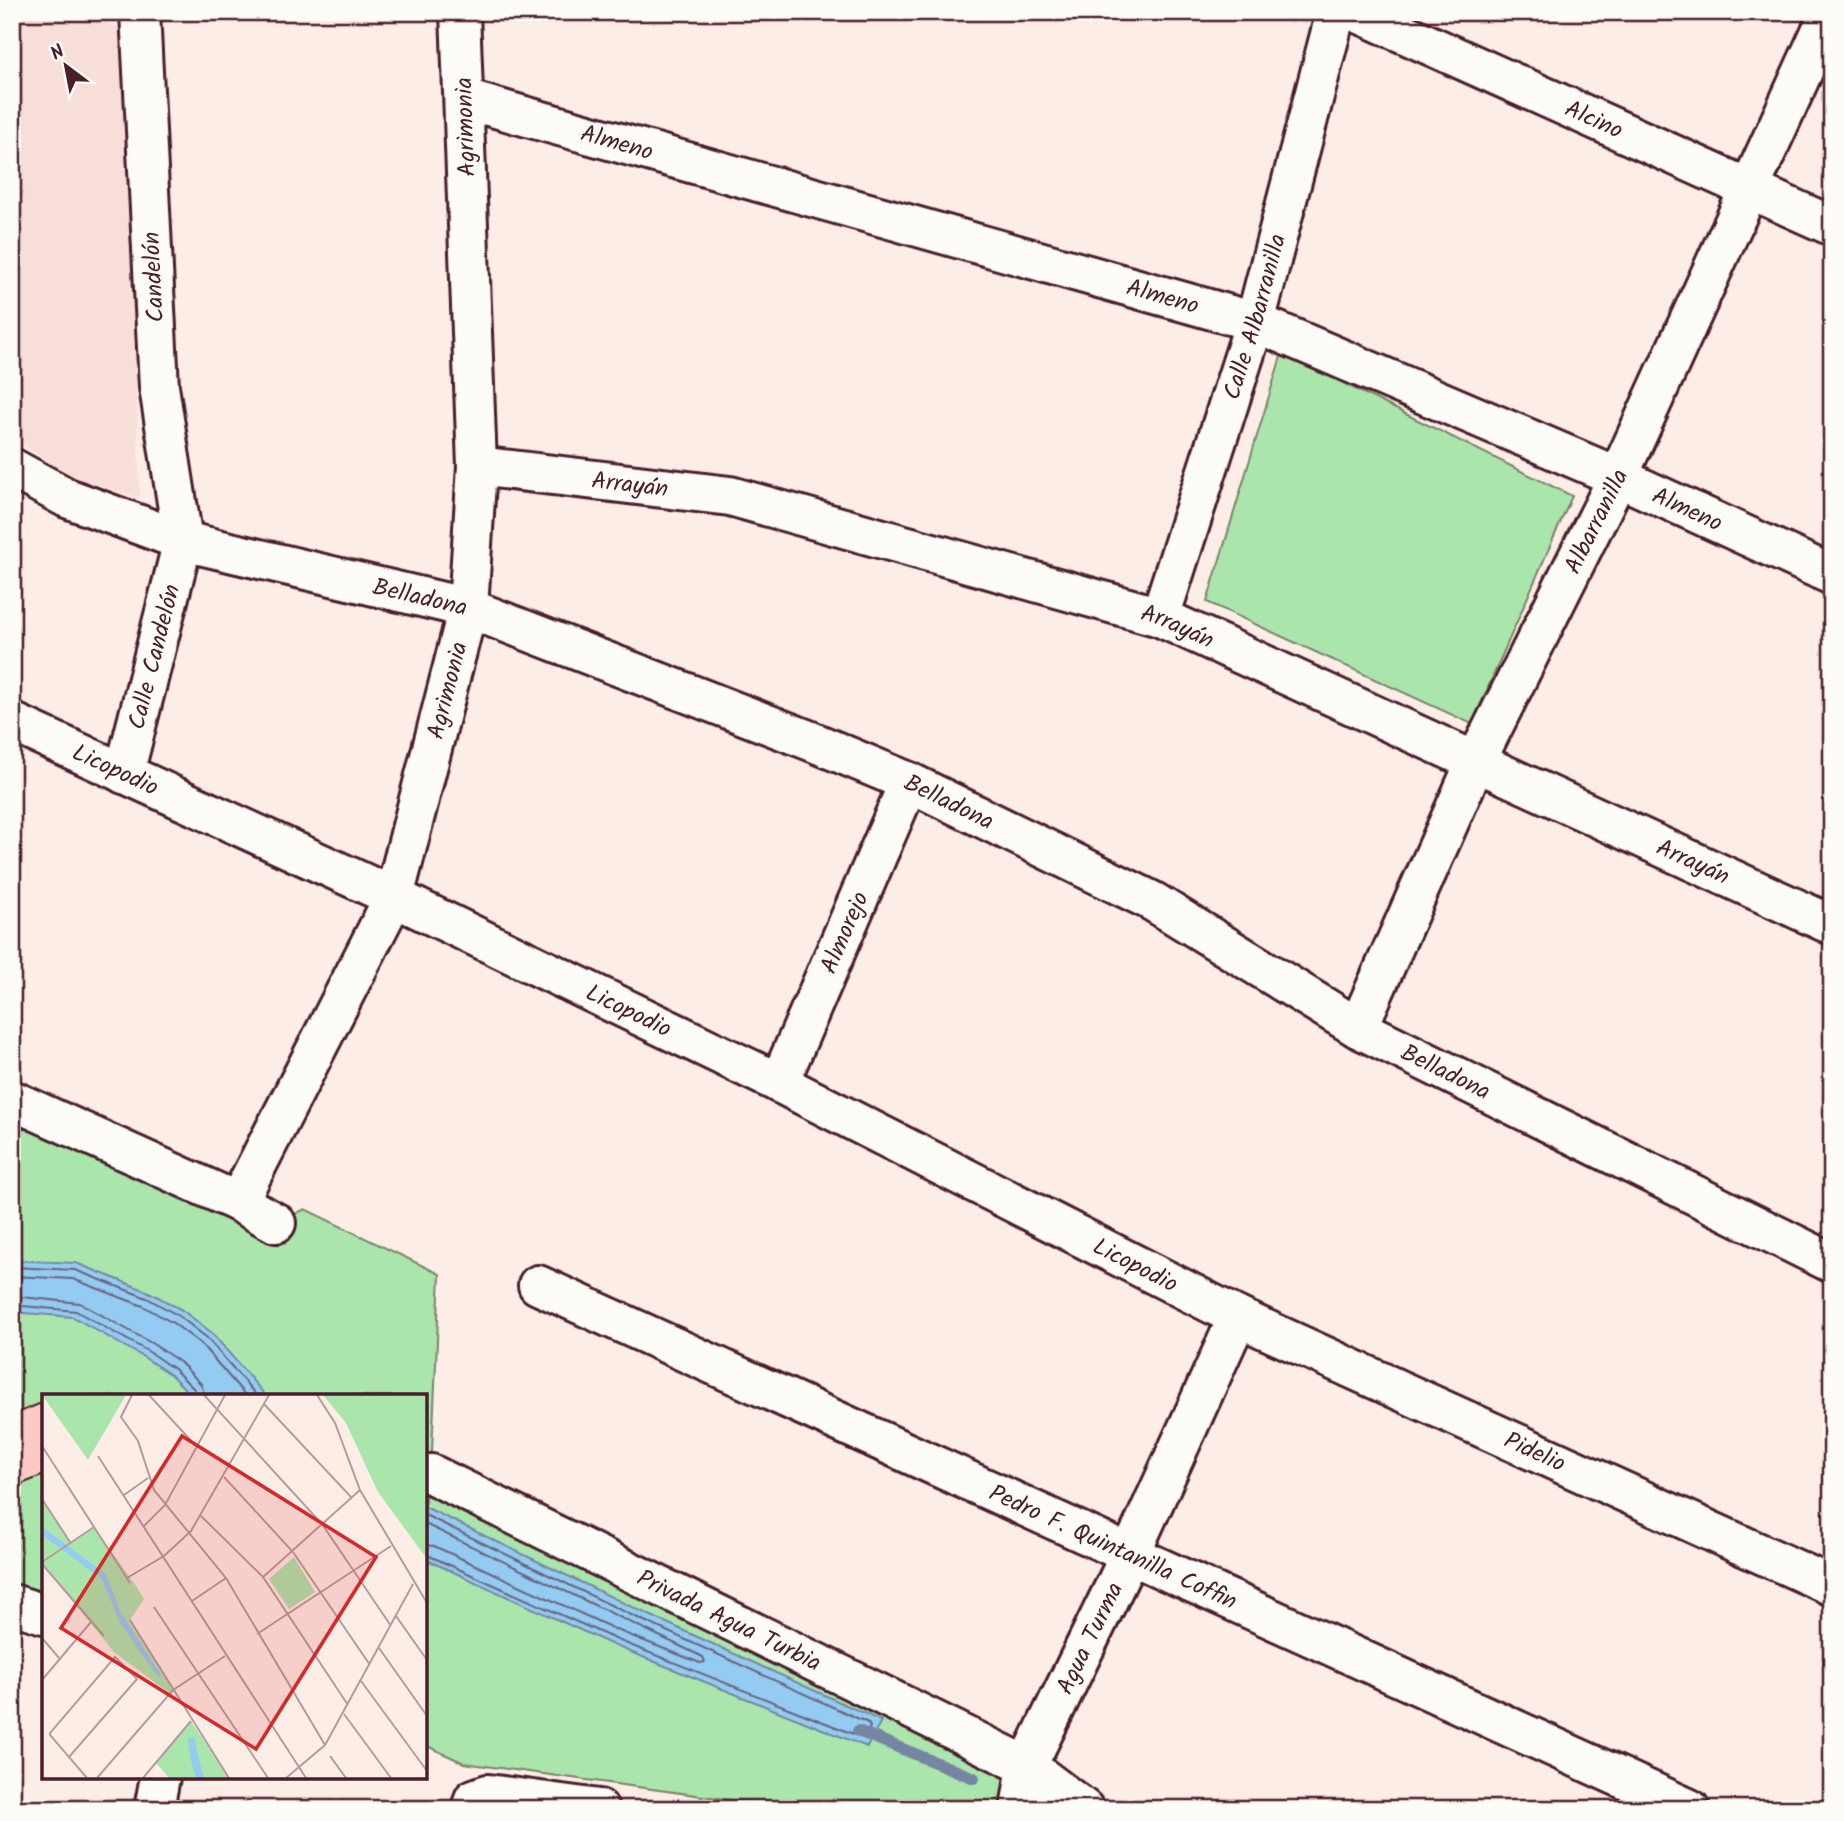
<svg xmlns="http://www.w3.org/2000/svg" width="1844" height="1821" font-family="Kalam,sans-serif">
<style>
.built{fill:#f7ded8}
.green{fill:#aae6ac;stroke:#7a826c;stroke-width:2}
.water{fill:#94cbf2;stroke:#7686a2;stroke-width:2}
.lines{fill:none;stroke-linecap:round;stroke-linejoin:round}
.shore{stroke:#68647b;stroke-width:2}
.stream{stroke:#7686a2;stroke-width:12}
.building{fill:#facac3;stroke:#4a1f2b;stroke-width:2}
.minor-casing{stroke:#4a1f2b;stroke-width:44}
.minor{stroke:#fdfcf7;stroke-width:38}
.labels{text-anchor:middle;stroke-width:5;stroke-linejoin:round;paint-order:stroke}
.street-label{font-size:24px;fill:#4a1f2b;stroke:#fdfcf7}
.inset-road{fill:none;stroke:#b59b9c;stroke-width:2}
.view{fill:#d62828;fill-opacity:0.15;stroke:#d62828;stroke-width:3.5}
.inset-edge{fill:none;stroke:#4a1f2b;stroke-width:3.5}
</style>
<rect width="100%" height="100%" fill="#fcede7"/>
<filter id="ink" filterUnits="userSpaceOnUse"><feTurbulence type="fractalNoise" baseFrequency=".0143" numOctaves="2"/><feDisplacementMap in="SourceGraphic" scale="14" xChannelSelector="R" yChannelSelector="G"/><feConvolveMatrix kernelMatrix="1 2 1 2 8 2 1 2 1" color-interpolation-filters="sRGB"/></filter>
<g filter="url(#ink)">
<path class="built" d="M12,12H64L123,28L140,498L68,475L12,437Z"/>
<g class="green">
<path d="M1282,353L1572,496L1472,724L1207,602Z"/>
<path d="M12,1101L276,1223L305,1209L440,1274L431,1474L1027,1766L1008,1809L782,1807L464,1763L425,1745V1396H44V1614L12,1604Z"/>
</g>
<g class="water">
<path d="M12,1260L76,1263L149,1292L182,1310L212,1333L266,1396H192L171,1375L145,1358L73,1317L12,1312Z"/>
<path d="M425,1507L632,1607L881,1721L867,1747L613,1645L425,1559Z"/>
</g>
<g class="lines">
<g class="shore">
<path d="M12,1267L75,1270L147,1298L179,1316L207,1338L257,1396"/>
<path d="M12,1276L73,1279L143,1306L173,1323L201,1344L246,1396"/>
<path d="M12,1296L80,1303L153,1344L180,1362L201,1384L205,1396"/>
<path d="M12,1305L76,1311L149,1352L174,1369L194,1389L196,1396"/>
<path d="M425,1515L629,1614L868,1723L870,1727L865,1736L861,1737L615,1639L425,1554"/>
<path d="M425,1524L703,1657L705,1662L700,1663L619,1631L434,1546L425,1545"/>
</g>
<path class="stream" d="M858,1731L974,1778"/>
</g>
<path class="building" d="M44,1402V1475L12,1488V1415Z"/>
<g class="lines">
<defs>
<g id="minor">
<path id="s1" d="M1356,12L1832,226"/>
<path id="s2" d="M464,99L1255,322L1618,477L1832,575"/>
<path id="s3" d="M477,466L730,496L1160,617L1832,925"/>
<path id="s4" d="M12,468L67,498L183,541L468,608L811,741L909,782L1152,901L1358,1028L1832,1263"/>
<path id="s5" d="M1160,617L1255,322L1336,12"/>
<path id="s6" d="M12,722L394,897L779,1083L1238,1317L1832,1586"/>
<path id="s7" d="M124,774L183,541L159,387L140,12"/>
<path id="s8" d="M1358,1028L1476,761L1618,477L1830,12"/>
<path id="s9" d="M779,1083L909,782"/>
<path d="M12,1100L238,1202L276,1223"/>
<path id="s10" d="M238,1202L394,897L468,608L477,466L460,12"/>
<path id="s11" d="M538,1285L1690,1809"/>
<path id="s12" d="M431,1474L1027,1766L1084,1809"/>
<path d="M12,1604L44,1614"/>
<path d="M154,1809L160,1777"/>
<path d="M471,1809L474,1799L488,1794L599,1809"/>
<path id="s13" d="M1020,1809L1027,1766L1130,1555L1238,1317"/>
</g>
</defs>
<use href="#minor" class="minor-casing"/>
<use href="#minor" class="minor"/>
</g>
</g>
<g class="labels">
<g class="street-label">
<text dy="8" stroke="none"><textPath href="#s1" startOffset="261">Alcino</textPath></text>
<text transform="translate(465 127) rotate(-92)" y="8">Agrimonia</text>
<text dy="8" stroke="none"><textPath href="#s2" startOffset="159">Almeno</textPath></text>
<text transform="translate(153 277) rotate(-93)" y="8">Candelón</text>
<text dy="8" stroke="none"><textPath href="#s2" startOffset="726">Almeno</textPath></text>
<text dy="8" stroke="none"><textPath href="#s5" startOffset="315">Calle Albarranilla</textPath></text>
<text dy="8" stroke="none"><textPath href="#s3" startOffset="154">Arrayán</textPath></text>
<text dy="8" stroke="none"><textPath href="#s2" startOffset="1293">Almeno</textPath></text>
<text dy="8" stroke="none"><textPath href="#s8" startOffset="560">Albarranilla</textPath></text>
<text dy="8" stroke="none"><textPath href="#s4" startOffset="430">Belladona</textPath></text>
<text dy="8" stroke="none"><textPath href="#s3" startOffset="721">Arrayán</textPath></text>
<text dy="8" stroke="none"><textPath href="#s7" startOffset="121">Calle Candelón</textPath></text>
<text dy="8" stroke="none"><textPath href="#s10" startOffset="556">Agrimonia</textPath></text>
<text dy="8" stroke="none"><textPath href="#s6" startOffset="114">Licopodio</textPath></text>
<text dy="8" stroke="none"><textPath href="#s4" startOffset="998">Belladona</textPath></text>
<text dy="8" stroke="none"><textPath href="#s3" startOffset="1288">Arrayán</textPath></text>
<text dy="8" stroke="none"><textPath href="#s9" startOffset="164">Almorejo</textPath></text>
<text dy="8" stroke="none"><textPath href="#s6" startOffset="681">Licopodio</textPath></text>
<text dy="8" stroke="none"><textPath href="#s4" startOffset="1564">Belladona</textPath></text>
<text dy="8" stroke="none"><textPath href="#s6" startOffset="1248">Licopodio</textPath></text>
<text dy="8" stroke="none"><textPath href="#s6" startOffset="1689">Pidelio</textPath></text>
<text dy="8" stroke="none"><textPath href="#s11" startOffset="632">Pedro F. Quintanilla Coffin</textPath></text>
<text dy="8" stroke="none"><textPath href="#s12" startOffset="332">Privada Agua Turbia</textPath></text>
<text dy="8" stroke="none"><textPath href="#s13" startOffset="186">Agua Turma</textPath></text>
</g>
</g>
<g transform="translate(42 1394)">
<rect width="385" height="385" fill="#fcede7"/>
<path d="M0,1H84L46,66ZM281,1H385V165L336,98L304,29ZM0,105L28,148L52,133L92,189L102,205L88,226L131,296L127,299L72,258L0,170ZM252,163L273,198L247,215L227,185ZM149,327L187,384H127L114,369Z" fill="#aae6ac"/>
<path d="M0,133L64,180L78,217L119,281L116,283L78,229L60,185L0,141ZM152,343L156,361L162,384H154L148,363L146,344Z" fill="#94cbf2"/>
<path class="inset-road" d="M90,1L79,23L96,47L112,96L184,184L283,351M107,1L154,52M162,1L280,130L349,232M275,1L293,29L318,96L385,209M222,10L309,103M0,52L88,189M56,62L264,384M182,83L251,158L328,271M82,101L106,84M0,105L28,148M159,122L221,183L306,311M102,132L123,111L183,1M0,168L52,133M0,170L62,242M221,183L318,96M85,184L122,162L149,137L227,1M150,207L184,184M112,213L226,384M354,222L385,266M88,226L187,384M215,240L349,152M0,244L17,264M337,254L385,322M0,286L49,228M319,287L385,377M302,320L349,384M288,362L304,384M27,363L95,285L73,263L8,339V341L45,384M55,384L131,296L183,262M101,384L149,327M244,384L283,351L371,190"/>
<path class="view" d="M140,42L334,163L214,355L19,234Z"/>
<rect width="385" height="385" class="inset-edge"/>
</g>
<rect width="1844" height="1821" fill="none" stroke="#fdfcf7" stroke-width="42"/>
<rect x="21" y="21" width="1802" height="1779" fill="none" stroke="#4a1f2b" stroke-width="2.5" filter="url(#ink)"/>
<g transform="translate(66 66) rotate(328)" stroke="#fdfcf7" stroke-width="5" paint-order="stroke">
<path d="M0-5L12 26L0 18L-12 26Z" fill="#4a1f2b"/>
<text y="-10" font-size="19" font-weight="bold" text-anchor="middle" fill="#4a1f2b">N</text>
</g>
</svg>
